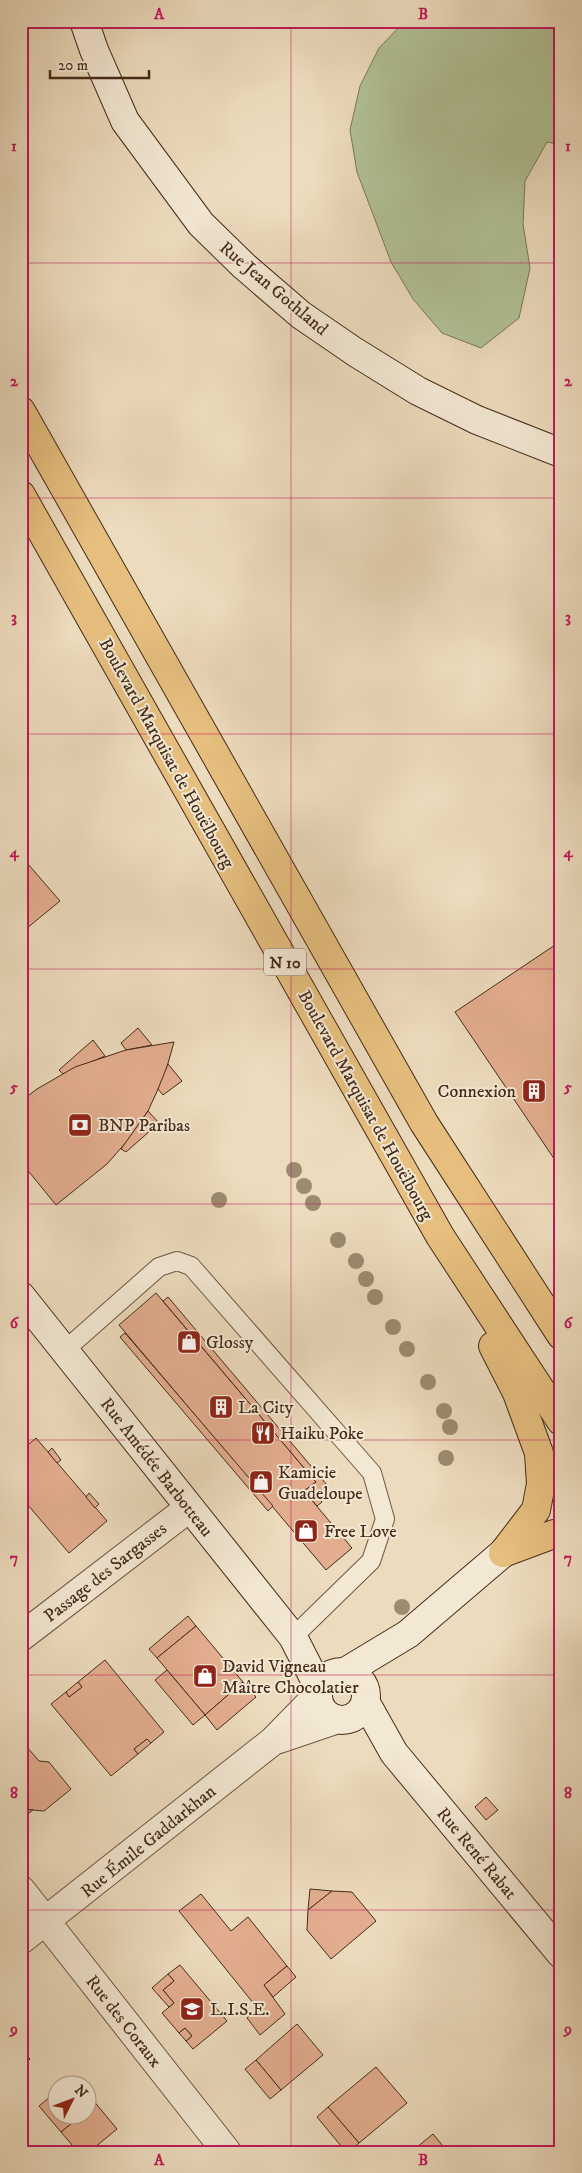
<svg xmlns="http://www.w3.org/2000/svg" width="582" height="2173" font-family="'IM FELL DW Pica',serif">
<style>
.green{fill:#b1c196;stroke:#7b7658}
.building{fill:#e3ae8f;stroke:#452b19}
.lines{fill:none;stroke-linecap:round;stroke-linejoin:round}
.lane-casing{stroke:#6f5742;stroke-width:20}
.street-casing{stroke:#6f5742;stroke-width:30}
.secondary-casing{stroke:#452b19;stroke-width:30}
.primary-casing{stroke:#452b19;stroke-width:30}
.lane{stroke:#f3e8d4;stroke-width:18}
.street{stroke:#f3e8d4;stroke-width:28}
.secondary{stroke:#f3e8d4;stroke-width:28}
.primary{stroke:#e6be7e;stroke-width:28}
.tree{fill:#9c8b71}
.grid{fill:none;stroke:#c2185b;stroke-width:1;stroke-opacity:0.55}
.labels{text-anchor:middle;stroke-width:4;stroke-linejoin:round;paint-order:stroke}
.shield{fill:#f3e8d4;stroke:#796451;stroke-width:1}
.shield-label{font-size:16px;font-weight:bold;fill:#452b19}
.street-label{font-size:18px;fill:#452b19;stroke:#f3e8d4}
.poi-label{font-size:18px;fill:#452b19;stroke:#f3e8d4;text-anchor:start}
.neatline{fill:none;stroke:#c2185b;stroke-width:2}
.grid-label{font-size:16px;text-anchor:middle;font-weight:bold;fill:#c2185b}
</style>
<rect width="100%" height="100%" fill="#ecdbbd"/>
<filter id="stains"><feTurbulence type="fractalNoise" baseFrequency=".004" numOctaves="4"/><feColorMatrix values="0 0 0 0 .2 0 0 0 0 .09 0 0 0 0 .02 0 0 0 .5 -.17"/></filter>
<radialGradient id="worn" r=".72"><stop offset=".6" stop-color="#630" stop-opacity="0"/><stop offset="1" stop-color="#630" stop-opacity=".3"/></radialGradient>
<path class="green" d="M405,21H561V145L547,142L525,181L523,224L530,268L519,318L481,348L442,333L413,299L391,262L357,172L350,130L360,86L379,48Z"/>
<g class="building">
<path d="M21,856L60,901L21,933Z"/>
<path d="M561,941V1169L455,1012Z"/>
<path d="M138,1028L152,1045L126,1050L121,1043Z"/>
<path d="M93,1040L105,1056L63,1074L59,1070Z"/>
<path d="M174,1042L165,1074L148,1111L129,1139L107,1164L56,1205L21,1162V1101L37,1089L75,1067L126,1050Z"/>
<path d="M168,1064L182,1081L163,1095L158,1089Z"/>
<path d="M148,1111L159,1123L126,1152L121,1149Z"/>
<path d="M156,1293L316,1482L304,1491L352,1548L326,1570L119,1325Z"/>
<path d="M168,1297L327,1485L316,1494L322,1502L317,1506L304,1491L316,1482L163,1301Z"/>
<path d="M125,1333L273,1506L268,1511L120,1337Z"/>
<path d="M36,1438L107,1521L69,1553L21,1497V1451Z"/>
<path d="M52,1448L61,1460L57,1463L48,1452Z"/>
<path d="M89,1493L99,1504L95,1508L86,1497Z"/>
<path d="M188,1616L196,1626L157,1658L149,1649Z"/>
<path d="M196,1626L243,1682L205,1715L157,1658Z"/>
<path d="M105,1660L164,1732L151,1743L147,1739L134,1749L138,1754L111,1776L51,1704L66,1692L69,1697L82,1687L78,1682Z"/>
<path d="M167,1670L205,1715L193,1725L155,1680Z"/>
<path d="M78,1682L82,1687L69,1697L66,1692Z"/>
<path d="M243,1682L256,1697L217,1730L205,1715Z"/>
<path d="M147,1739L151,1743L138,1754L134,1749Z"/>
<path d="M26,1746L39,1761L49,1762L71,1789L44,1811L21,1809V1750Z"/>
<path d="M486,1797L498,1810L486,1820L475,1807Z"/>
<path d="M21,1809L33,1810L21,1819Z"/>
<path d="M310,1889L332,1891L308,1910Z"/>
<path d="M332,1891L352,1892L376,1921L331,1959L307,1930L308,1910Z"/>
<path d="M201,1894L231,1931L248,1917L287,1966L264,1985L285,2014L260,2035L247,2018L258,2009L179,1911Z"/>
<path d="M180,1965L227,2021L193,2049L186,2041L192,2036L185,2028L179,2033L162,2013L174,2003L163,1990L174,1981L168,1974Z"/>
<path d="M287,1966L296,1977L273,1997L264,1985Z"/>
<path d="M168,1974L174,1981L163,1990L174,2003L169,2007L152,1988Z"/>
<path d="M297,2024L323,2055L281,2090L256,2060Z"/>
<path d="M185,2028L192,2036L186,2041L179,2033Z"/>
<path d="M21,2049L30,2059L21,2066Z"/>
<path d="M256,2060L281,2090L270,2099L245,2069Z"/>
<path d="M376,2067L407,2103L359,2143L328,2107Z"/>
<path d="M74,2077L81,2086H64Z"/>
<path d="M88,2094L117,2129L89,2152H78L61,2132L73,2122L68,2116H88Z"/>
<path d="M51,2096L58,2103V2116H68L73,2122L61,2132L39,2106Z"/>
<path d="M328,2107L359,2143L349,2152H346L317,2117Z"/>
<path d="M433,2134L448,2152H411Z"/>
</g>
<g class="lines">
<defs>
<path id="lane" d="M65,1350L159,1267L177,1261L191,1266L372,1473L385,1519L371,1561L293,1637"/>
<g id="street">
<path d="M21,1637L189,1508"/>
<path d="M279,1739L335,1720"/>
<path d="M21,1890L227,2152"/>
<path d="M21,1940L273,1741L317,1696"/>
</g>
<g id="secondary">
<path d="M84,21L94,50L125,121L201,224L244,266L301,315L355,352L418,391L477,420L561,453"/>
<path d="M21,1296L293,1637L319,1688"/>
<circle cx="342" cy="1696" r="24"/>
<path d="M345,1672L408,1634L503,1553"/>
<path d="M366,1703L394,1753L561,1954"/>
</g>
<g id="primary">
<path d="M21,411L424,1123L561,1335"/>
<path d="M21,495L440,1236L561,1421"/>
<path d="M493,1346L517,1393L539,1453L541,1484L536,1510L503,1553"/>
<path d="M503,1553L554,1534H561"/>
</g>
</defs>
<use href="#lane" class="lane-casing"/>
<use href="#street" class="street-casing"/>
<use href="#secondary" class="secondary-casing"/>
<use href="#primary" class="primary-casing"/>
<use href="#lane" class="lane"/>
<use href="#street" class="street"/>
<use href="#secondary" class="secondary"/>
<use href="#primary" class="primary"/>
</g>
<g class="tree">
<circle cx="294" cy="1170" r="8"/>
<circle cx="304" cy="1186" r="8"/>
<circle cx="219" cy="1200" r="8"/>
<circle cx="313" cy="1203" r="8"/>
<circle cx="338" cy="1240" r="8"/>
<circle cx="356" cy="1261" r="8"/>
<circle cx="366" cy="1279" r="8"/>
<circle cx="375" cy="1297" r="8"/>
<circle cx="393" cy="1327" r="8"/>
<circle cx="407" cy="1349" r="8"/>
<circle cx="428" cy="1382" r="8"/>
<circle cx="444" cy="1411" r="8"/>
<circle cx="450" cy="1427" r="8"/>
<circle cx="446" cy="1458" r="8"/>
<circle cx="402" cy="1607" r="8"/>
</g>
<path class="grid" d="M291,21V2152M21,263H561M21,498H561M21,734H561M21,969H561M21,1204H561M21,1440H561M21,1675H561M21,1910H561"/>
<defs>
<symbol id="building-square" viewBox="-11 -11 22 22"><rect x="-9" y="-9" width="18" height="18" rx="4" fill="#8f2418" stroke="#f3e8d4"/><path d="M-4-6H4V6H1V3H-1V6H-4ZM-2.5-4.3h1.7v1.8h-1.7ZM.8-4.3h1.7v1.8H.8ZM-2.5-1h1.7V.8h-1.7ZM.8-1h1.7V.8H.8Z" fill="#fff"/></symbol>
<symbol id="bank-square" viewBox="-11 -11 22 22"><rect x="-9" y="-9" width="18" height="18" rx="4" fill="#8f2418" stroke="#f3e8d4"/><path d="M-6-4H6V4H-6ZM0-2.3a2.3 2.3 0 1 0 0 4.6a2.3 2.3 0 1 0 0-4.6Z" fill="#fff"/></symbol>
<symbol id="shop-square" viewBox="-11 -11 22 22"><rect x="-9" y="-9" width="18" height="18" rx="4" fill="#8f2418" stroke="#f3e8d4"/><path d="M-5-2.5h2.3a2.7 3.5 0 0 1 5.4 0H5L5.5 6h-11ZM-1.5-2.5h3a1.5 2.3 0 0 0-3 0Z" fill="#fff"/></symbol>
<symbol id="restaurant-square" viewBox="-11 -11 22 22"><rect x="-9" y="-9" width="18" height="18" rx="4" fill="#8f2418" stroke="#f3e8d4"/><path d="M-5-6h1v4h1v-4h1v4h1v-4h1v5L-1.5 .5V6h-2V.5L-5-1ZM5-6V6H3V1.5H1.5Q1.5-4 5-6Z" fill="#fff"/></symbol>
<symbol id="school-square" viewBox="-11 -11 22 22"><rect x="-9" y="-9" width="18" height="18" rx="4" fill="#8f2418" stroke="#f3e8d4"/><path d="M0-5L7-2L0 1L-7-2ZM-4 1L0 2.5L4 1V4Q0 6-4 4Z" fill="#fff"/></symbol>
</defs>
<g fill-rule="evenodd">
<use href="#building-square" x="520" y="1077" width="28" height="28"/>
<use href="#bank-square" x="66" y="1111" width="28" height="28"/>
<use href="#shop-square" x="175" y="1328" width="28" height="28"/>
<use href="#building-square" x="207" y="1393" width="28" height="28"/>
<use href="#restaurant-square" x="249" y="1419" width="28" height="28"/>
<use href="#shop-square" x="247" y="1468" width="28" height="28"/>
<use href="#shop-square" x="292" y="1517" width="28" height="28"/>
<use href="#shop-square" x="191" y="1662" width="28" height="28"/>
<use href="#school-square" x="178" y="1995" width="28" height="28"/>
</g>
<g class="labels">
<rect class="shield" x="264" y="948.5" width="42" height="27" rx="4"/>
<g class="shield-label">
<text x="285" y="968">N 10</text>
</g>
<g class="street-label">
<text transform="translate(274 288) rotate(40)" y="6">Rue Jean Gothland</text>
<text transform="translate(167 753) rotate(61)" y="6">Boulevard Marquisat de Houëlbourg</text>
<text transform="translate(366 1105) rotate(61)" y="6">Boulevard Marquisat de Houëlbourg</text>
<text transform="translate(157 1467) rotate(52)" y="6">Rue Amédée Barbotteau</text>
<text transform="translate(105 1572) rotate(-38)" y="6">Passage des Sargasses</text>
<text transform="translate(148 1841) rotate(-39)" y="6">Rue Émile Gaddarkhan</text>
<text transform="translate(477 1853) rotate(50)" y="6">Rue René Rabat</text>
<text transform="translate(124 2021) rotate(52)" y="6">Rue des Coraux</text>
</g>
<g class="poi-label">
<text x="516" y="1097" text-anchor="end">Connexion</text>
<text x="98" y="1131">BNP Paribas</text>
<text x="206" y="1348">Glossy</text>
<text x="238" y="1413">La City</text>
<text x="280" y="1439">Haiku Poke</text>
<text x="278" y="1478">Kamicie<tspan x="278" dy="21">Guadeloupe</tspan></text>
<text x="324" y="1537">Free Love</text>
<text x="222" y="1672">David Vigneau<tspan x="222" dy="21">Maître Chocolatier</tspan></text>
<text x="210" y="2015">L.I.S.E.</text>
</g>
</g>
<rect width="582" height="2173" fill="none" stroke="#ecdbbd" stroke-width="55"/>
<g transform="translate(72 2100) rotate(48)"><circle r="24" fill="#f3e8d4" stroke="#ad9c89"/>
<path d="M0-4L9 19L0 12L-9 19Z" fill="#8f2418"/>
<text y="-8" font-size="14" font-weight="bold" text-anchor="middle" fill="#452b19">N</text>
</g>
<path d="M50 70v8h99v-8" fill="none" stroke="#452b19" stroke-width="2.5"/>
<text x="58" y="70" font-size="15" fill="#452b19" stroke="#f3e8d4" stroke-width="4" paint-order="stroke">20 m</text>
<rect x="28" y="28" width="526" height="2118" class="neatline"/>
<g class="grid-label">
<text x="159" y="19">A</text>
<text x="423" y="19">B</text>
<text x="14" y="151">1</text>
<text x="568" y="151">1</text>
<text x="14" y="386">2</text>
<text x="568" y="386">2</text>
<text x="14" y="622">3</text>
<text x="568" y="622">3</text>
<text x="14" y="857">4</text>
<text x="568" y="857">4</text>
<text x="14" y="1092">5</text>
<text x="568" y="1092">5</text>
<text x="14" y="1328">6</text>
<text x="568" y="1328">6</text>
<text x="14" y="1563">7</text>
<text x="568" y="1563">7</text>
<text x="14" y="1798">8</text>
<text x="568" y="1798">8</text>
<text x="14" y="2034">9</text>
<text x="568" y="2034">9</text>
<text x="159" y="2165">A</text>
<text x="423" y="2165">B</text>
</g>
<rect width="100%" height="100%" filter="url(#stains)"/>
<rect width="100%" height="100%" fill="url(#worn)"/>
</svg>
